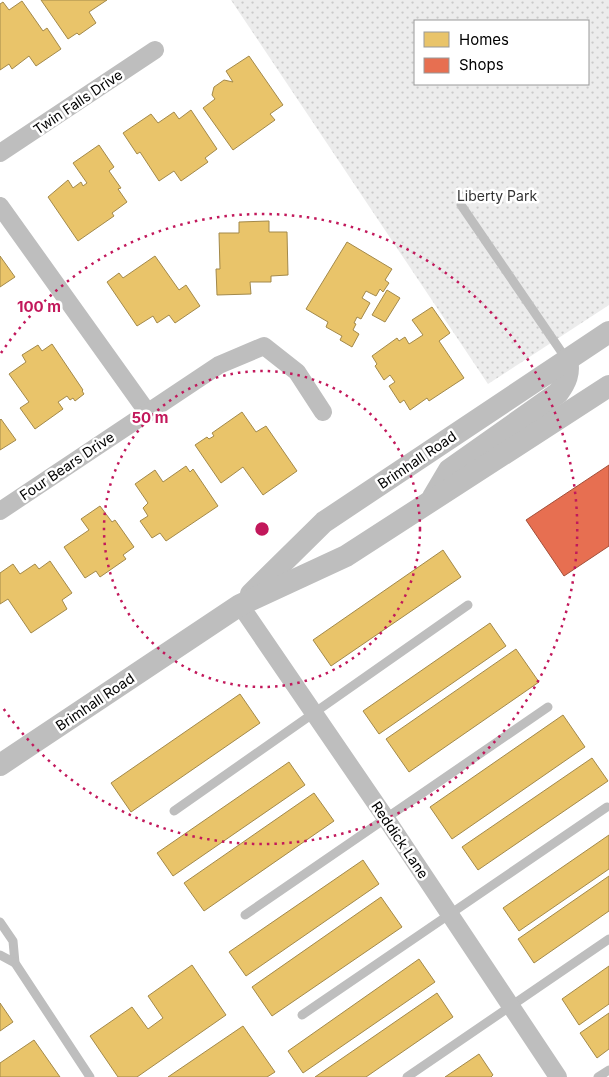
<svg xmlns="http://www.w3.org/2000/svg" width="609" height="1077" font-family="Inter,sans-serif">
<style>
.grass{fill:url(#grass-dots);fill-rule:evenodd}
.homes{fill:#e9c46a;stroke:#a3894a}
.shops{fill:#e76f51;stroke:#a24e39}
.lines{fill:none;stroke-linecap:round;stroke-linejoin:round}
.service{stroke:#bebebe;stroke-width:9}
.minor{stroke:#bebebe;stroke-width:18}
.tertiary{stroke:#bebebe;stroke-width:22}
.ring{fill:none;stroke:#c2185b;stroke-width:2.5;stroke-dasharray:2.5 5}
.labels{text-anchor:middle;stroke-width:5;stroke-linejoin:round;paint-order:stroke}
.street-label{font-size:14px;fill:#000;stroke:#fff}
.park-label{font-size:14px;fill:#333;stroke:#fff}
.centre{fill:#c2185b;stroke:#fff;stroke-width:2.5}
.ring-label{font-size:15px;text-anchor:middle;font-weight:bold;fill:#c2185b;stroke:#fff;stroke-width:5;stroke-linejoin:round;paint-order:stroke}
</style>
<defs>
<pattern id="grass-dots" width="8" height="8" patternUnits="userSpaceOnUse" patternTransform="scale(1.25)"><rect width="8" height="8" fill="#ececec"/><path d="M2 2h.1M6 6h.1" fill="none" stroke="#c9c9c9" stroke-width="1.8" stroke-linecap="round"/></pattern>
</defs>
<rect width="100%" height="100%" fill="#fff"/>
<path class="grass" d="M231,0H609V305L488,384ZM415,21H588V84H415Z"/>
<g class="homes">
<path d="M41,0H107L89,12L96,23L79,35L77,33L68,39Z"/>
<path d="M22,1L43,31L47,28L61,49L36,66L29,56L12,69L9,64L0,70V4L3,2L9,10Z"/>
<path d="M249,56L283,105L270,114L275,120L233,150L203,108L215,99L212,95L214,87L224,80L233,82L226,71Z"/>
<path d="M191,110L217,149L205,158L208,162L181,181L174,171L159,181L140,152L137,154L123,133L151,114L158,123L174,112L179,119Z"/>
<path d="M99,145L114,167L109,171L121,188L118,189L127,202L112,213L114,216L78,241L48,197L68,180L73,188L81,182L83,186L87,183L73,163Z"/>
<path d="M269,221V232H287L288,275L271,276V282H250L251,294L217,295L216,269H220L219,233H239V222Z"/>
<path d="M347,242L392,269L385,280L389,283L383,292L380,289L376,296L366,291L362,298L370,303L361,319L357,317L354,323L356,324L353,330L359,334L352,347L340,340L342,336L326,327L328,322L306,309Z"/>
<path d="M0,256L15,277L0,287Z"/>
<path d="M155,256L179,290L186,285L200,306L175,323L169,315L157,323L153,316L137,326L107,282L119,273L123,278Z"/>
<path d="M387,290L400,298L385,322L372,315Z"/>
<path d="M432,307L450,333L439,341L464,378L429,401L427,398L410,410L404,400L400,403L389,386L395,382L390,375L384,380L375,366L377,364L372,356L397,338L399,341L405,337L409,344L423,335L412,320Z"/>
<path d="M52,344L83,390L82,391L84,394L75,401L73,398L70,400L67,396L58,402L63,409L35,429L20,408L29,402L9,374L26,362L22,355L38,345L42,351Z"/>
<path d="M242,412L256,432L266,426L297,471L263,495L243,467L221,483L195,445L207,437L209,439L214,436L212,433Z"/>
<path d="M1,419L16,440L0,450V420Z"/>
<path d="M186,466L190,472L193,469L218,506L166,541L160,533L152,538L140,521L148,516L143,508L148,503L135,484L155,470L163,482Z"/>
<path d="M100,506L112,522L115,520L134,547L123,555L126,559L100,577L96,571L85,578L64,547L89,530L81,519Z"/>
<path d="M443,550L461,577L331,666L313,640Z"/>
<path d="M50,561L72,593L62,600L67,609L31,633L8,599L0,604V573L13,564L20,574L35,564L39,569Z"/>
<path d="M490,623L506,646L379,734L363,711Z"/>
<path d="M516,649L539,682L409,772L386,739Z"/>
<path d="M240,694L260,723L131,812L111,783Z"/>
<path d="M563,715L585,747L452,839L430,807Z"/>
<path d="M592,758L608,781L478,870L462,847Z"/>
<path d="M289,762L305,785L173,876L157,853Z"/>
<path d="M314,793L334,821L204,911L184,883Z"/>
<path d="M609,835V869L519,931L503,908Z"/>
<path d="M363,860L379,884L246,976L229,952Z"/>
<path d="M609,876V911L534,963L518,939Z"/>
<path d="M381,897L402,927L272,1016L252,987Z"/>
<path d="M419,959L435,982L303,1073L288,1051Z"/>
<path d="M192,965L226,1015L137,1077H118L90,1036L132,1007L148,1029L163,1018L148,996Z"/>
<path d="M609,966V1004L579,1025L562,999Z"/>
<path d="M437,993L453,1017L366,1077H315Z"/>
<path d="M0,1003L13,1022L0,1031Z"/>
<path d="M609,1013V1049L597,1058L580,1033Z"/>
<path d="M243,1026L275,1072L267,1077H168Z"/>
<path d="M34,1040L60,1077H0V1063Z"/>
<path d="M479,1054L493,1075L491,1077H445Z"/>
</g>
<path class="shops" d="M609,465V546L564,576L526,520Z"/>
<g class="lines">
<g class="service">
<path d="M461,205L567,360"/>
<path d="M174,811L468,605"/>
<path d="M245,915L548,707"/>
<path d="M0,922L13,941L15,963L90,1077"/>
<path d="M0,955L15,963"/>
<path d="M302,1015L607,807"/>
<path d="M407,1077L609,939"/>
<path d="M598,1077L609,1070"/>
</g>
<g class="minor">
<path d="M0,153L155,50"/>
<path d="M0,206L148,413"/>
<path d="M0,511L219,365L264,346L297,372L323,412"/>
<path d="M240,605L385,817L558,1077"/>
</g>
<g class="tertiary">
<path d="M433,497L449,470L558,393C566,382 570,373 567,360"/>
<path d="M251,594L324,522L609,332"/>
<path d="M0,765L240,605L346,556L609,386"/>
</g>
</g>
<g class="ring">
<circle cx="262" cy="529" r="158"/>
<path d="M1 353A315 315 0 1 1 1 705"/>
</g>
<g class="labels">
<g class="street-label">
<text transform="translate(78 102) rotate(-34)" y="5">Twin Falls Drive</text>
<text transform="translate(417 460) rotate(-34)" y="5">Brimhall Road</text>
<text transform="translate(67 466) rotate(-34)" y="5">Four Bears Drive</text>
<text transform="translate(95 702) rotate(-34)" y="5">Brimhall Road</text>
<text transform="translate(400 840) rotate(56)" y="5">Reddick Lane</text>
</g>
<g class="park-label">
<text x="497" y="201">Liberty Park</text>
</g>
</g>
<circle cx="262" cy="529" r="8" class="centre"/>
<g class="ring-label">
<text x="39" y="312">100 m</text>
<text x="150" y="423">50 m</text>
</g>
<rect x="414" y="20" width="175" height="65" fill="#ffffff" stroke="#999999"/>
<rect x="424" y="32" width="25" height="15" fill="#e9c46a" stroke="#999999"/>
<text x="459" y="45" font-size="15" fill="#000000">Homes</text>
<rect x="424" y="58" width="25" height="15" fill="#e76f51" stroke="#999999"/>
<text x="459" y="70" font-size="15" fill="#000000">Shops</text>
</svg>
